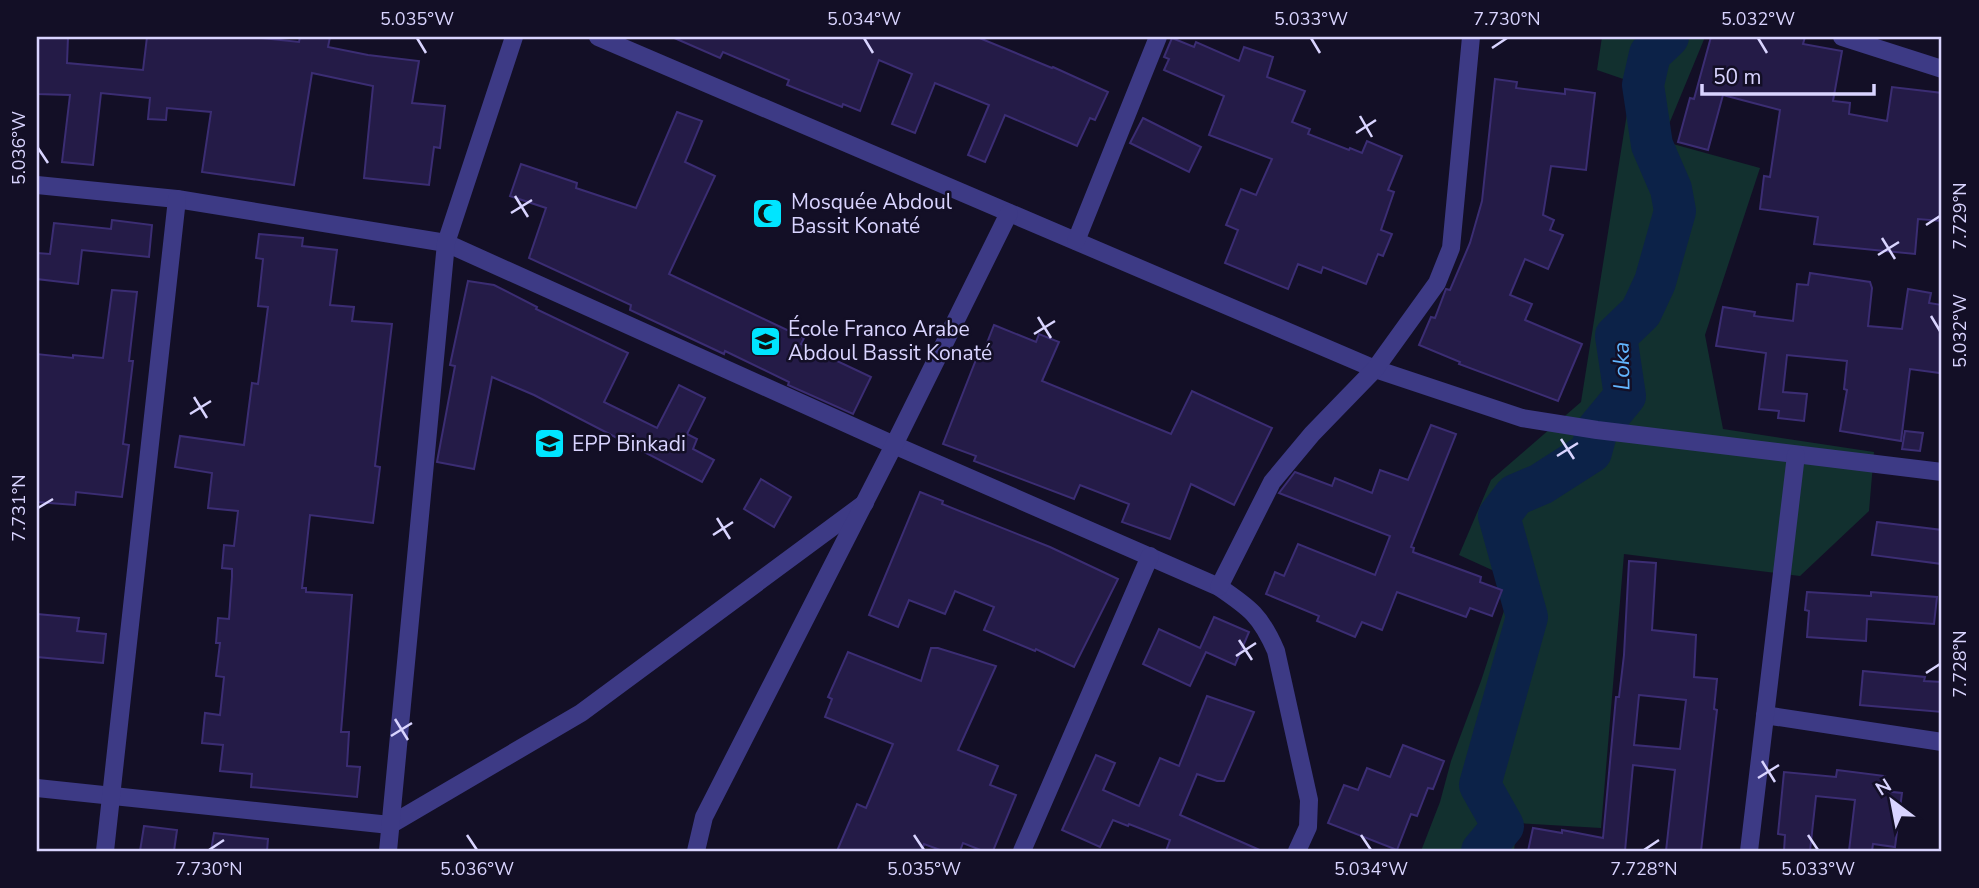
<svg xmlns="http://www.w3.org/2000/svg" width="1979" height="888" font-family="'Nunito Sans',sans-serif">
<style>
.green{fill:#12302f}
.lines{fill:none;stroke-linecap:round;stroke-linejoin:round}
.river{stroke:#0c2248;stroke-width:42}
.building{fill:#241b47;stroke:#3b2d73;stroke-width:2;fill-rule:evenodd}
.minor{stroke:#3d3a85;stroke-width:18}
.ticks{fill:none;stroke:#d9d4ff;stroke-width:2.5}
.labels{text-anchor:middle;stroke-width:5;stroke-linejoin:round;paint-order:stroke}
.poi-label{font-size:21px;fill:#d9d4ff;stroke:#130f26;text-anchor:start}
.water-label{font-size:23px;font-style:italic;fill:#62b6ff;stroke:#130f26}
.neatline{fill:none;stroke:#d9d4ff;stroke-width:2.5}
.ticks-label{font-size:18px;text-anchor:middle;fill:#d9d4ff}
</style>
<rect width="100%" height="100%" fill="#130f26"/>
<path class="green" d="M1602,37H1705L1662,141L1760,168L1705,335L1723,429L1874,452L1869,511L1800,576L1624,554L1601,828L1517,823L1514,851H1421L1440,802L1451,761L1481,681L1514,580L1459,555L1491,480L1581,402L1632,82L1597,70Z"/>
<g class="lines">
<path class="river" d="M1482,851L1503,826L1480,785L1527,617L1499,516L1515,495L1541,484L1591,452L1597,430L1625,396L1616,336L1641,312L1655,282L1675,211L1671,189L1652,145L1643,85L1650,54L1668,37"/>
</g>
<g class="building">
<path d="M37,37H68L67,63L143,70L147,37H252L299,42L300,37H330L328,47L368,55L419,61L412,103L445,106L440,148L434,147L429,185L364,178L373,86L312,73L294,185L202,172L211,112L167,108L166,120L148,119L150,98L101,93L93,165L62,162L70,95L37,94Z"/>
<path d="M672,37H977L1052,68L1053,67L1108,92L1095,120L1090,118L1077,146L1005,115L985,162L968,155L989,105L935,83L915,133L892,124L912,74L879,60L860,111L843,104L842,107L787,85L789,80L723,52L720,58Z"/>
<path d="M1711,37H1805L1803,44L1842,51L1833,101L1850,103L1849,114L1887,121L1892,87L1942,93V221L1918,219L1915,254L1814,244L1818,217L1760,209L1764,176L1770,177L1780,110L1723,95L1708,150L1678,142L1690,98L1694,99Z"/>
<path d="M1172,38L1194,47L1196,42L1239,61L1244,47L1273,57L1267,77L1305,91L1292,122L1310,129L1308,134L1349,150L1350,148L1362,153L1367,141L1402,156L1388,190L1394,192L1381,230L1392,234L1383,256L1378,254L1366,284L1323,267L1321,273L1298,264L1288,289L1225,263L1238,230L1226,225L1241,189L1256,195L1272,159L1209,135L1224,96L1164,70L1169,59L1164,57Z"/>
<path d="M1495,79L1517,82L1516,88L1565,94V89L1595,93L1586,170L1551,166L1543,215L1554,220L1550,230L1563,235L1548,269L1525,259L1510,295L1532,304L1525,320L1582,344L1558,401L1459,364L1460,362L1419,345L1431,317L1435,318L1446,289L1450,290L1470,243L1482,201Z"/>
<path d="M677,112L702,121L685,162L715,176L669,274L804,338L801,344L871,377L853,414L788,385L789,382L725,351L724,354L630,310L631,305L529,258L546,208L510,196L521,164L577,183L576,188L636,208Z"/>
<path d="M1143,118L1201,147L1189,172L1130,143Z"/>
<path d="M112,220L152,225L149,257L82,250L78,284L37,279V253L50,254L54,223L111,229Z"/>
<path d="M259,234L303,238L302,246L337,250L330,305L354,307L352,321L392,324L375,466L380,467L373,523L310,515L302,588H306V592L352,595L341,732H349L347,766L360,767L357,797L251,787L252,774L220,771L223,745L202,743L205,713L220,715L224,677L216,676L220,643H216L218,618L229,619L232,577V569L222,568L224,545L234,546L238,511L208,508L212,473L175,467L180,436L244,445L252,383L258,384L268,307L258,306L263,259L256,258Z"/>
<path d="M1810,273L1870,282L1872,288L1868,326L1902,329L1908,289L1931,293L1929,303L1942,305L1940,373L1910,369L1901,441L1840,431L1847,390L1844,389L1847,361L1787,355L1783,392L1807,394L1804,421L1778,418L1779,411L1759,409L1766,353L1716,346L1723,307L1755,312L1754,316L1793,321L1797,284L1808,285Z"/>
<path d="M468,281L494,285L537,307L536,309L628,353L604,402L657,428L679,385L705,398L687,434L697,439L693,449L714,460L702,482L534,395L492,377L474,469L437,462L455,366L450,365Z"/>
<path d="M112,290L137,292L129,361H133L123,444L129,445L122,497L76,492L75,505L37,502V354L73,358V355L103,358Z"/>
<path d="M994,325L1036,342L1039,334L1059,342L1042,381L1171,434L1192,391L1272,428L1234,505L1191,484L1170,539L1122,522L1129,504L1080,485L1074,499L974,461L976,456L943,444L979,352L983,353Z"/>
<path d="M1431,425L1456,434L1411,547L1414,548L1413,552L1481,577L1480,582L1502,590L1492,616L1470,608L1466,617L1397,592L1382,630L1362,622L1355,637L1317,621L1319,616L1266,594L1275,572L1284,576L1298,544L1375,575L1390,536L1279,493L1295,472L1332,486L1335,478L1372,493L1380,470L1408,480Z"/>
<path d="M1905,431L1923,433L1920,451L1902,449Z"/>
<path d="M761,479L791,497L774,527L744,509Z"/>
<path d="M920,492L943,501L942,504L1050,547L1118,579L1074,667L1036,649L1035,651L984,630L994,607L955,591L945,614L909,600L898,627L869,615Z"/>
<path d="M1877,522L1942,530V564L1872,555Z"/>
<path d="M1629,561L1656,563L1652,630L1696,635L1694,677L1717,679L1714,709L1717,710L1701,851H1666L1675,770L1633,765L1625,851H1528L1533,828L1562,833V830L1603,838L1616,697H1619L1624,655ZM1639,695L1686,700L1680,749L1634,745Z"/>
<path d="M1807,592L1871,596V592L1937,597L1934,624L1867,619L1866,641L1807,637L1809,611L1805,610Z"/>
<path d="M37,614L79,618L77,631L106,634L103,663L37,657Z"/>
<path d="M1214,617L1249,632L1235,665L1206,652L1190,686L1143,664L1159,629L1200,648Z"/>
<path d="M931,648H938L996,666L958,750L998,766L990,785L1016,795L993,851H983L963,843L960,851H943L924,844L922,851H837L857,804L866,808L893,744L825,717L832,699L828,697L848,652L921,681Z"/>
<path d="M1863,671L1925,677L1924,681L1942,682V712L1860,705Z"/>
<path d="M1207,696L1254,712L1224,781H1217L1197,774L1180,815L1262,851H1166L1170,840L1129,824L1128,826L1113,820L1100,847L1062,830L1096,755L1115,763L1103,790L1139,806L1160,758L1179,766Z"/>
<path d="M1403,745L1444,761L1433,789L1428,788L1417,816L1411,814L1397,850L1328,823L1344,785L1358,790L1367,768L1390,777Z"/>
<path d="M1837,770L1885,776L1883,791L1902,793L1895,847L1873,844L1872,851H1849L1855,800L1816,796L1810,851H1784L1785,835L1778,834L1784,772L1836,777Z"/>
<path d="M144,826L177,830L174,851H140Z"/>
<path d="M214,833L268,839L267,851H211Z"/>
</g>
<g class="lines">
<g class="minor">
<path d="M598,37L1375,369L1522,418L1597,430L1942,472"/>
<path d="M1842,37L1942,69"/>
<path d="M37,185L177,199L446,243L894,445L1219,587C1250,608 1261,616 1276,651L1309,800L1308,827L1297,851"/>
<path d="M1076,241L1158,37"/>
<path d="M1219,587L1272,482L1312,434L1375,369L1437,283L1451,248L1471,37"/>
<path d="M1765,715L1942,742"/>
<path d="M37,788L390,825L581,713L865,503"/>
<path d="M105,851L177,199"/>
<path d="M388,851L446,243L514,37"/>
<path d="M696,851L704,817L894,445L1009,213"/>
<path d="M1022,851L1150,556"/>
<path d="M1749,851L1796,455"/>
</g>
</g>
<path class="ticks" d="M417,38L426,53M864,38L873,53M1311,38L1320,53M1758,38L1767,53M1492,48L1507,38M1360,116L1372,137M1356,133L1376,120M38,148L48,163M515,196L528,217M511,213L532,200M1926,225L1940,216M1882,238L1895,259M1878,255L1899,242M1931,316L1940,331M1038,317L1051,338M1034,334L1055,321M194,397L207,418M190,414L211,401M1561,439L1574,459M1557,456L1578,443M38,508L53,499M717,518L730,539M713,535L733,522M1239,640L1252,660M1236,656L1256,643M1926,673L1940,664M395,719L408,740M391,736L412,723M1762,761L1775,782M1758,778L1779,765M467,835L477,850M914,835L924,850M1361,835L1371,850M1808,835L1818,850M209,850L224,840M1644,850L1659,840"/>
<defs>
<symbol id="mosque-square" viewBox="-11 -11 22 22"><rect x="-9" y="-9" width="18" height="18" rx="4" fill="#00e5ff" stroke="#130f26"/><path d="M3.5-4.9A6 6 0 1 0 3.5 4.9A5 5 0 1 1 3.5-4.9Z" fill="#111"/></symbol>
<symbol id="school-square" viewBox="-11 -11 22 22"><rect x="-9" y="-9" width="18" height="18" rx="4" fill="#00e5ff" stroke="#130f26"/><path d="M0-5L7-2L0 1L-7-2ZM-4 1L0 2.5L4 1V4Q0 6-4 4Z" fill="#111"/></symbol>
</defs>
<g fill-rule="evenodd">
<use href="#mosque-square" x="750" y="196" width="35" height="35"/>
<use href="#school-square" x="748" y="324" width="35" height="35"/>
<use href="#school-square" x="532" y="426" width="35" height="35"/>
</g>
<g class="labels">
<g class="poi-label">
<text x="791" y="209">Mosquée Abdoul<tspan x="791" dy="24">Bassit Konaté</tspan></text>
<text x="788" y="336">École Franco Arabe<tspan x="788" dy="24">Abdoul Bassit Konaté</tspan></text>
<text x="572" y="451">EPP Binkadi</text>
</g>
<g class="water-label">
<text transform="translate(1621 366) rotate(-91)" y="8">Loka</text>
</g>
</g>
<rect width="1979" height="888" fill="none" stroke="#130f26" stroke-width="77"/>
<g transform="translate(1892 801) rotate(328)" stroke="#130f26" stroke-width="5" paint-order="stroke">
<path d="M0-5L12 26L0 18L-12 26Z" fill="#d9d4ff"/>
<text y="-10" font-size="19" font-weight="bold" text-anchor="middle" fill="#d9d4ff">N</text>
</g>
<path d="M1702 84v10h172v-10" fill="none" stroke="#d9d4ff" stroke-width="3.5"/>
<text x="1713" y="84" font-size="21" fill="#d9d4ff" stroke="#130f26" stroke-width="5" paint-order="stroke">50 m</text>
<rect x="38" y="38" width="1902" height="812" class="neatline"/>
<g class="ticks-label">
<text x="417" y="25">5.035°W</text>
<text x="864" y="25">5.034°W</text>
<text x="1311" y="25">5.033°W</text>
<text x="1507" y="25">7.730°N</text>
<text x="1758" y="25">5.032°W</text>
<text transform="translate(19 148) rotate(-90)" y="6">5.036°W</text>
<text transform="translate(1960 216) rotate(-90)" y="6">7.729°N</text>
<text transform="translate(1960 331) rotate(-90)" y="6">5.032°W</text>
<text transform="translate(19 508) rotate(-90)" y="6">7.731°N</text>
<text transform="translate(1960 664) rotate(-90)" y="6">7.728°N</text>
<text x="209" y="875">7.730°N</text>
<text x="477" y="875">5.036°W</text>
<text x="924" y="875">5.035°W</text>
<text x="1371" y="875">5.034°W</text>
<text x="1644" y="875">7.728°N</text>
<text x="1818" y="875">5.033°W</text>
</g>
</svg>
